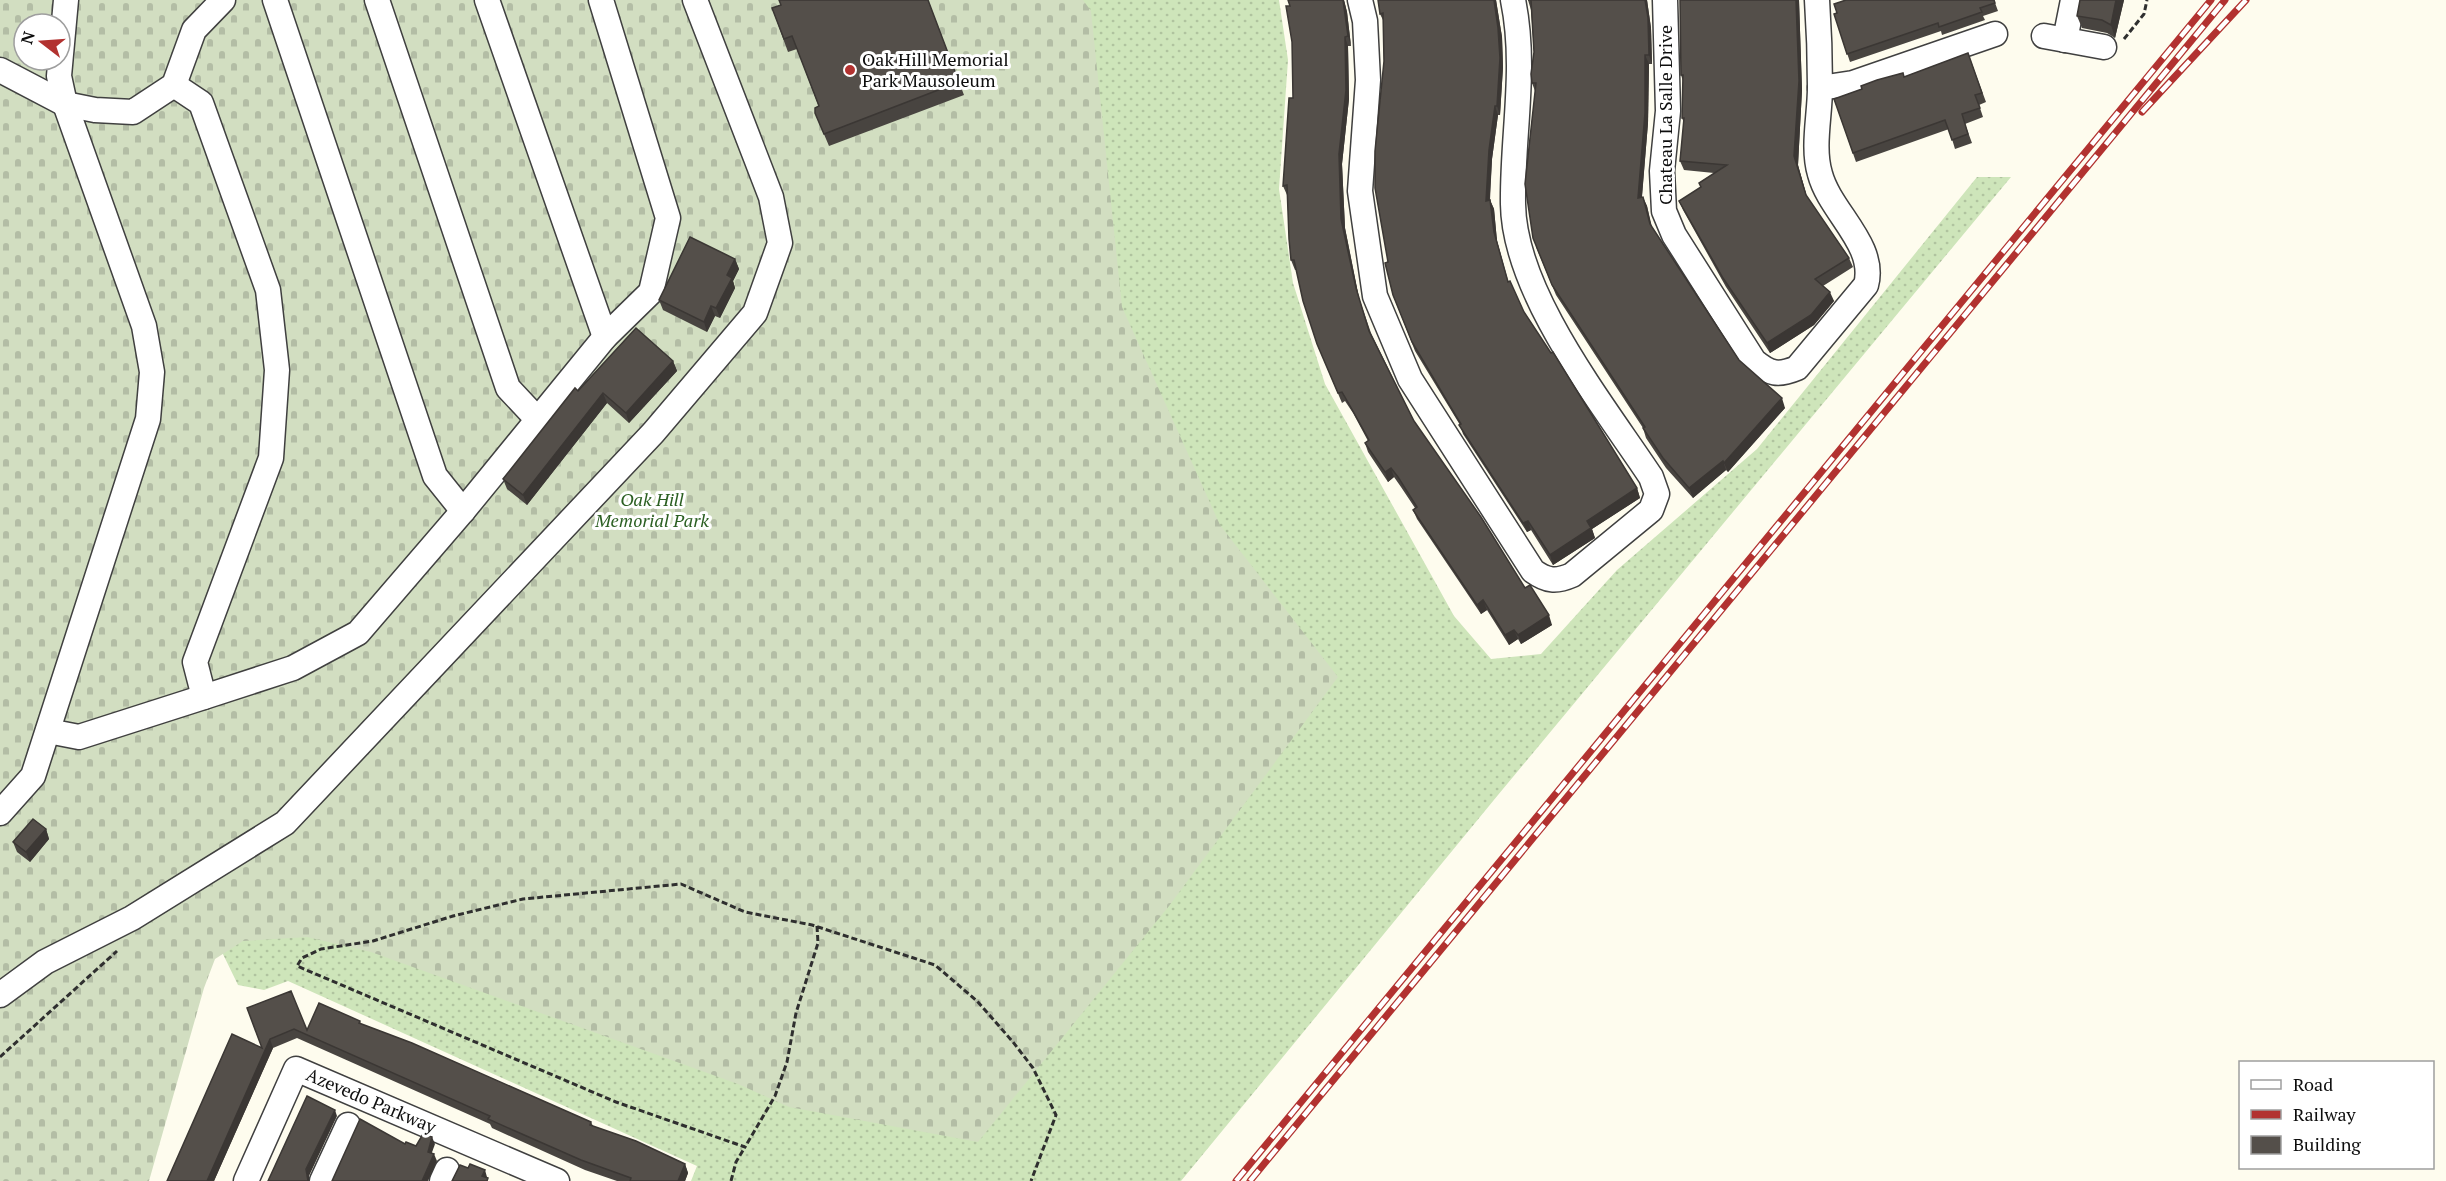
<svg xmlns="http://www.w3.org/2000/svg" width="2446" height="1181" font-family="'PT Serif',serif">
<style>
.grass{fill:url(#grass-dots)}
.cemetery{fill:url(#cemetery-stones);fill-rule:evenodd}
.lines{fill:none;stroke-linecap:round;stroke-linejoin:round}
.minor-casing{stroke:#404040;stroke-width:27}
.path{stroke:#2f2f2f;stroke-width:3;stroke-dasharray:6 3;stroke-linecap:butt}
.minor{stroke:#fff;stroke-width:24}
.rail-casing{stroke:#b23230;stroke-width:7}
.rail{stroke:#fff;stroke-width:4.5;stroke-dasharray:14;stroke-linecap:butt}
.wall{fill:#484440}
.shaded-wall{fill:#3b3734}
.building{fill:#544f4a;stroke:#3b3734;stroke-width:1.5}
.poi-dot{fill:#b23230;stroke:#fff;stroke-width:2}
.labels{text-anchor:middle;stroke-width:6;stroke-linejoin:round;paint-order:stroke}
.poi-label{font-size:18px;fill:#0d0d0d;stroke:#fff;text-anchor:start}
.street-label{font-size:18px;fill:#0d0d0d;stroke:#fff}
.park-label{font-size:18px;font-style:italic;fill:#2b5f22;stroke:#fff}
</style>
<defs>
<pattern id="grass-dots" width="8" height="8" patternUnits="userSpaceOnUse" patternTransform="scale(1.5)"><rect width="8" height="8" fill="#cee5ba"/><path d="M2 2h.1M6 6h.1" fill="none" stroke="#b0c39f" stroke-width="1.8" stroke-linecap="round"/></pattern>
<pattern id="cemetery-stones" width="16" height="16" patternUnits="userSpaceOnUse" patternTransform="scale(1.5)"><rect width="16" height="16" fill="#d2dec1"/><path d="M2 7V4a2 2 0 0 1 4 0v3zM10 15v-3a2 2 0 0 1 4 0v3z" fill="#b3bda5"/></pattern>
</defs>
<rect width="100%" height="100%" fill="#fefcee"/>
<path class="grass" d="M938,0H1279L1288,60L1279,189L1293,283L1325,384L1454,616L1491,659L1541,654L1617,570L1757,449L1977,177H2011L1498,795L1181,1181H691L697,1166L288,981L264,990L238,985L221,950Z"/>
<path class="cemetery" d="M0,0H1083L1091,11L1122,307L1220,525L1338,677L1169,906L978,1142L789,1107L738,1084L371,952L307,937L243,941L215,959L204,988L149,1181H0ZM24,24H60V60H24Z"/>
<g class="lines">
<defs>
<g id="minor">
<path d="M275,0L435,476L463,511"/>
<path d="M377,0L508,388L538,420"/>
<path d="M487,0L605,337"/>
<path d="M1360,0L1365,21L1368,80L1360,191L1375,296L1410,379L1533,571C1547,581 1556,582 1572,575L1651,510L1657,494L1651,477C1602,403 1514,293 1513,204C1512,135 1527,68 1513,0"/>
<path d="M1665,0L1668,111L1662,171L1664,211L1674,235L1754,361C1770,374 1778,376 1797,368L1866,285C1877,245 1830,212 1820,174C1812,147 1820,116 1820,87C1820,59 1819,29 1817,0"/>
<path d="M2044,36L2104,47"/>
<path d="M2065,40L2073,0"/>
<path d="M0,70L65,104L95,110L133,112L174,85L194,30L223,0"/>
<path d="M174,85L201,103L268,290L277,370L271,458L195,662L204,697"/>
<path d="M1820,88L1853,83L1995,34"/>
<path d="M48,731L79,737L204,697L293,668L358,633L463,511L605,337L651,292L668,218L601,0"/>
<path d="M0,813L33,776L148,419L152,372L144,326L65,104L59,76L66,0"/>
<path d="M0,995L45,962L132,918L285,823L653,433L755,313L780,243L771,197L695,0"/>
<path d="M246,1181L296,1069L557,1181"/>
<path d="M322,1181L348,1125"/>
<path d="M442,1181L447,1170"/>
</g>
</defs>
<use href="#minor" class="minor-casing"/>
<g class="path">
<path d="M2124,39L2144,14L2147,0"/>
<path d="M817,926L818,943L796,1013L787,1062L775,1096L745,1147L616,1102L297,966L302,958L321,949L373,941L453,916L523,899L681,884L745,912L812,925L935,965L977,1001L1013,1042L1033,1068L1056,1115L1031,1181"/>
<path d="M0,1057L117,951"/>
<path d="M731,1181L736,1162L745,1147"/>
</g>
<use href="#minor" class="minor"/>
<defs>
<g id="rail">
<path d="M2142,112L2246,0"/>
<path d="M1236,1181L2211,0"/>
<path d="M1250,1181L2225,0"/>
</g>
</defs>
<use href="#rail" class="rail-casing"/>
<use href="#rail" class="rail"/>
</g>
<g class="wall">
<path d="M928,0L964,95L829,146L815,113L819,107L797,49L788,52L772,8L781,5Z"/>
<path d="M1288,0H1344L1347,12L1351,46H1348L1349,99L1342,164L1345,228L1359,298L1371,333L1414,421L1525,588L1552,625L1521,644L1518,639L1509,645L1487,610L1481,614L1417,519L1413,510L1415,508L1401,487L1394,477L1388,482L1368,452L1365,443L1368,441L1353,413L1345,401L1342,403L1317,344L1296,270H1295L1291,260L1287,195L1283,186L1293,98L1292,42L1290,6Z"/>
<path d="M1378,0H1496L1502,37L1503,67L1500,115H1498L1492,159L1490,200L1494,209L1497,241L1508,281L1524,312L1637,488L1640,498L1592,529L1595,538L1553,565L1531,530L1527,532L1463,434L1460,425L1415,351L1393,295L1388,262L1383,20L1380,14Z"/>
<path d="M1528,0H1647L1651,28L1652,64H1649L1648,123L1642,197L1647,206L1652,227L1739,360L1785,408L1728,472L1726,470L1693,498L1666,468L1646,438L1643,428L1556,295L1536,247L1535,91L1532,83L1534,52L1531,10Z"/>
<path d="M1680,0H1799L1802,90L1798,165L1807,197L1849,258L1853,267L1823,286L1834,301L1814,325L1770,353L1726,287L1683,210L1679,201L1701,188L1699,183L1714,173L1684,170L1680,161L1684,123L1682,118L1683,81L1681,75Z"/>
<path d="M1994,0L1998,11L1983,16L1985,20L1942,35L1941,31L1850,62L1834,14L1837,13Z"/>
<path d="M2080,0H2124L2115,38L2107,33L2082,28L2077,16Z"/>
<path d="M1968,53L1986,102L1979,105L1983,117L1965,124L1972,143L1955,149L1949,129L1856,162L1834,99L1862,89L1904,77Z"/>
<path d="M735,259L739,269L733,281L735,288L720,318L715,316L707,332L663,310L659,300Z"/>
<path d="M673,361L677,371L629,423L607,403L527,505L507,489L503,479L578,391Z"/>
<path d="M46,829L49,839L30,862L17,852L13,842Z"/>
<path d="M247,1008L307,1030L360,1021L361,1024L591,1122L593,1126L685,1164L688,1173L685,1181H617L585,1170L492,1128L490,1124L297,1038L273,1048L214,1181H167L262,1048Z"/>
</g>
<g class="shaded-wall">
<path d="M1343,0H1344L1347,12L1351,46L1348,36Z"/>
<path d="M1494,0H1496L1502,37L1503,67L1500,115L1497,106Z"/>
<path d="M1645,0H1647L1651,28L1652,64L1649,55Z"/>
<path d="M1796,0H1799L1802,90L1798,165L1809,205L1794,156Z"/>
<path d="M2116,0H2124L2115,38L2111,25Z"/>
<path d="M1345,37L1348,46L1349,99L1342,164L1345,228L1359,298L1356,288L1341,219L1339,154Z"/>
<path d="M1645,55L1649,64L1648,123L1641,207L1638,198Z"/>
<path d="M1495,106L1498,115L1492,159L1489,210L1486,201L1489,150Z"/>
<path d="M1643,197L1647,206L1653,234L1650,224Z"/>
<path d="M1490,200L1494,209L1497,241L1511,291L1494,232Z"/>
<path d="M735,259L739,269L733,281L735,288L720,318L716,308L727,275Z"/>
<path d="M1830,292L1834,301L1814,325L1770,353L1767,343Z"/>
<path d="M711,306L715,316L707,332L704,322Z"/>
<path d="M673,361L677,371L629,423L626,413Z"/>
<path d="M603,393L607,403L527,505L523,495Z"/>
<path d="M1782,398L1785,408L1728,472L1724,463Z"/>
<path d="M1723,461L1726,470L1693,498L1689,488Z"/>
<path d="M1391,468L1394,477L1388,482L1385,472Z"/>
<path d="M1637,488L1640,498L1592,529L1595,538L1553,565L1550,555L1587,521Z"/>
<path d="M1528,521L1531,530L1527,532L1523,523Z"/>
<path d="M1483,600L1487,610L1481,614L1477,605Z"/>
<path d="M1549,615L1552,625L1521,644L1518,635Z"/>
<path d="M1514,630L1518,639L1509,645L1505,635Z"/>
<path d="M46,829L49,839L30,862L26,852Z"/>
<path d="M270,1039L273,1048L214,1181H207Z"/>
<path d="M335,1110L337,1116L309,1176V1181H308L306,1169Z"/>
<path d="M432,1137L435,1144L430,1158L428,1152Z"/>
<path d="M434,1154L437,1161L428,1181H422Z"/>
<path d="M685,1164L688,1173L685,1181H678Z"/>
<path d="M485,1170L487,1177L485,1181L482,1176Z"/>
</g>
<g class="building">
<path d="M779,0H928L959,82L824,134L815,113V108L819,106L792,36L784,39L772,8L781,5Z"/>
<path d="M1288,0H1343L1348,36L1345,37L1346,90L1339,154L1341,219L1356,288L1369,331L1414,421L1481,517L1525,588L1530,585L1549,615L1518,635L1514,630L1505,635L1483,600L1477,605L1413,510L1417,507L1398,477L1391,468L1385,472L1365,443L1369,440L1349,404L1342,392L1338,393L1317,344L1303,301L1294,260H1291L1289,239L1287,185L1283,186L1289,98H1293L1292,42L1286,6H1290Z"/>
<path d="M1378,0H1494L1498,28L1500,58L1497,106H1495L1489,150L1486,201L1490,200L1494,232L1508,282L1510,281L1524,312L1551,353L1553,352L1637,488L1587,521L1591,528L1550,555L1528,521L1523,523L1459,425L1461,424L1456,416L1412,342L1393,295L1385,263L1388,262L1375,188V151L1384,61L1383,13L1380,14Z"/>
<path d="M1528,0H1645L1648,18L1649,55H1645V113L1638,198L1643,197L1650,224L1739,360L1782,398L1724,463L1723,461L1689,488L1663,458L1643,428L1645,427L1552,285L1533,238L1525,184L1536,83H1532L1531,74L1534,52L1531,0Z"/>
<path d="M1680,0H1796L1799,81L1794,156L1806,195L1849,258L1815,279L1830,292L1811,315L1767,343L1723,278L1679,201L1701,187L1699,183L1727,165L1680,161L1684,118H1682L1683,75H1681Z"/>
<path d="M1846,0H1994L1995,3L1980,8L1982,12L1939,27L1938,23L1847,54L1834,14L1837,13L1834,4Z"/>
<path d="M2080,0H2116L2111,25L2102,20L2077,16Z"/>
<path d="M1968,53L1982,93L1975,95L1980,108L1962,114L1968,134L1952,140L1945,120L1853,153L1834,99L1862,89L1861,86L1877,80L1903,73L1904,77Z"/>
<path d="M690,237L735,259L727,275L732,278L716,308L711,306L704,322L659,300Z"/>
<path d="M636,328L673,361L626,413L603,393L523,495L503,479L575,388L578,391Z"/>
<path d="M33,819L46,829L26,852L13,842Z"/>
<path d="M291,991L307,1030L319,1003L360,1021L359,1023L412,1043L591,1122L590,1125L636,1141L685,1164L678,1181H630L631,1178L581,1160L488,1119L490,1116L294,1029L270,1039L207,1181H167L232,1034L262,1048L247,1008Z"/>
<path d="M307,1096L335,1110L306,1169L308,1181H268Z"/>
<path d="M360,1119L405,1144L406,1142L416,1146L423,1134L432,1137L428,1152L434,1154L422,1181H332Z"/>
<path d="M470,1164L485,1170L482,1176L488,1178L487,1181H452L460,1165L468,1168Z"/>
</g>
<circle class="poi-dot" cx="850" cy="70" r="6"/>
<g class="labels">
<g class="poi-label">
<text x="862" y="66">Oak Hill Memorial<tspan x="862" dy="21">Park Mausoleum</tspan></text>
</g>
<g class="street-label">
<text transform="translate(1666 115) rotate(-90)" y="6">Chateau La Salle Drive</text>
<text transform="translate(371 1101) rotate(23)" y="6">Azevedo Parkway</text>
</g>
<g class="park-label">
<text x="652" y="506">Oak Hill<tspan x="652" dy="21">Memorial Park</tspan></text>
</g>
</g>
<rect x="2239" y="1061" width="195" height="108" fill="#ffffff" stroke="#9e9e9e" stroke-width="1.5"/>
<rect x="2251" y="1080" width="30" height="9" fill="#ffffff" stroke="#9e9e9e" stroke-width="1.5"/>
<text x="2293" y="1091" font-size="18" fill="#0d0d0d">Road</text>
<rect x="2251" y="1110" width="30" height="9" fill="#b23230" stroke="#9e9e9e" stroke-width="1.5"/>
<text x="2293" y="1121" font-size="18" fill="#0d0d0d">Railway</text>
<rect x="2251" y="1136" width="30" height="18" fill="#544f4a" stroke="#9e9e9e" stroke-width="1.5"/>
<text x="2293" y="1151" font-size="18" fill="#0d0d0d">Building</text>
<g transform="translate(42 42) rotate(287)"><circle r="28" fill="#ffffff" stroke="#9e9e9e" stroke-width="1.5"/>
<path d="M0-4.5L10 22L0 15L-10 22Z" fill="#b23230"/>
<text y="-9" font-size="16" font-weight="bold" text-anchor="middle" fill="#0d0d0d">N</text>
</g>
</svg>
